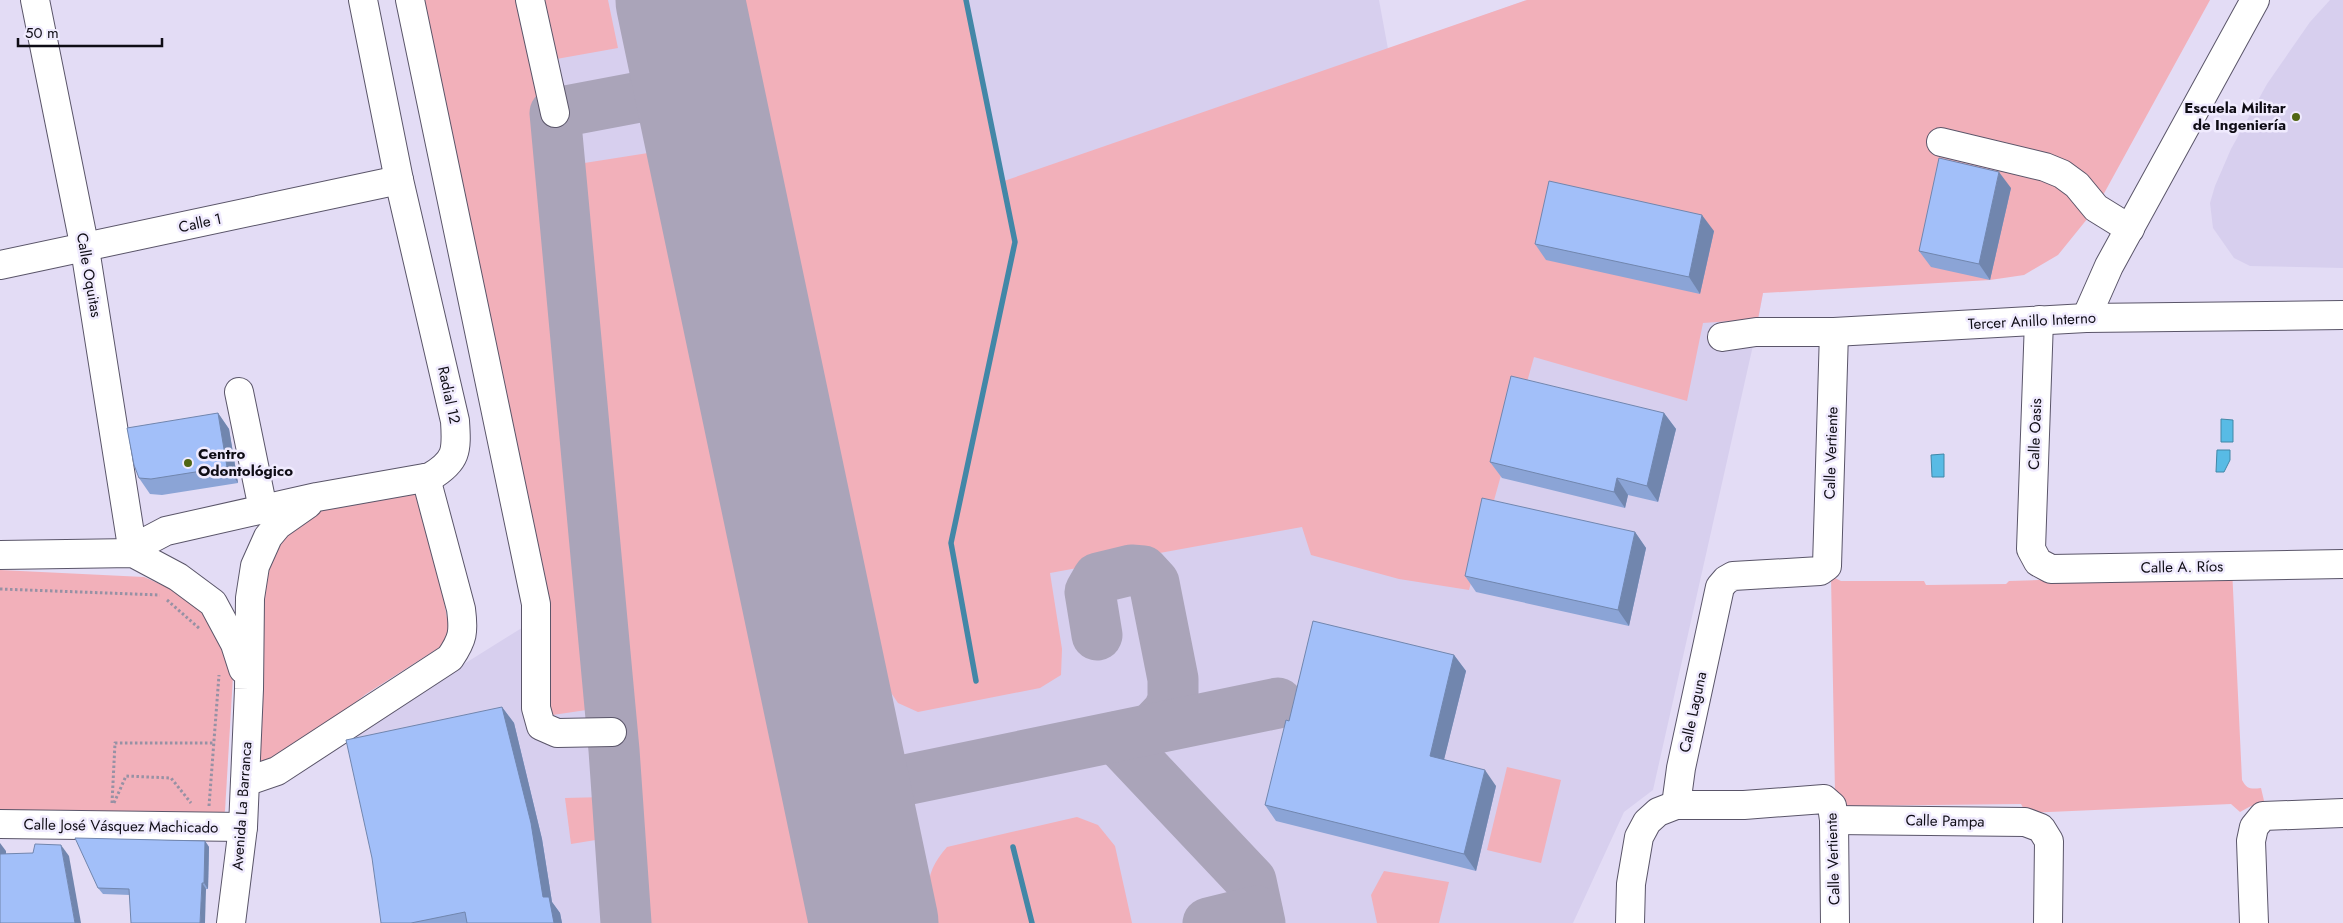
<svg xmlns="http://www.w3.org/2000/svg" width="2343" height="923" font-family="Jost,sans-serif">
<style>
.built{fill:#d7cfee}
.green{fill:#f2b0ba}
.water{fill:#58bbe5;stroke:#4287a7}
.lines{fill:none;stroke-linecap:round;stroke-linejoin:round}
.stream{stroke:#4287a7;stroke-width:5.5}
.taxiway{stroke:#aaa4b9;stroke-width:51}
.runway{stroke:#aaa4b9;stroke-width:129}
.minor-casing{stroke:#5a5569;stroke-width:30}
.path{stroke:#9791a4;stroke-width:3;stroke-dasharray:2.5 2.5;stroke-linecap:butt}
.minor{stroke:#fff;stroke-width:28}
.wall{fill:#8ba4d6}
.shaded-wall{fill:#7186ae}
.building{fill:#a2bff9;stroke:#7186ae}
.poi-dot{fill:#506613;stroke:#f0ebfe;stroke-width:2}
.labels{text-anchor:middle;stroke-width:5;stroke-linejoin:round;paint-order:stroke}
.poi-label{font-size:15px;font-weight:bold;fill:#0f0d15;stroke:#f0ebfe;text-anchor:end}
.street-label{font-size:15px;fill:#0f0d15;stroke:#f0ebfe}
</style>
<rect width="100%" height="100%" fill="#e3dcf5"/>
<g class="built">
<path d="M403,0H1379L1388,49L1527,0L1763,293L1756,332L1653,790L1624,812L1573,923H390L352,734L525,626L533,607Z"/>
<path d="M2330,0H2343V268L2250,266L2234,258L2213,228L2210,203L2215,186L2231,149L2267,84L2310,22Z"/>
</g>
<g class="green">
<path d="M419,0H608L618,48L534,63L593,709L546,716Z"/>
<path d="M739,0H966L1004,181L1527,0H2210L2096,208L2058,255L2024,275L1990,280L1763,293L1758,319L1703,323L1687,401L1534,357L1469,590L1399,579L1311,555L1302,527L1050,573L1062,649L1061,675L1040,688L918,712L898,703L881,678Z"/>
<path d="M648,153L820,923H645L578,164Z"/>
<path d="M424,489L451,640L366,694L281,760L257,764L263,573L280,540L297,524L324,509Z"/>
<path d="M2232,568L2242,780C2247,790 2252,789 2261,788L2265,805L2251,806L2240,812L2231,804L2026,813L2021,804L1843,806L1835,793L1831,576L1841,581H1924L1926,585L2006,584L2009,581L2039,580L2048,577Z"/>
<path d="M0,570L144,577L176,591L206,616L229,653L233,676L225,811L222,816L0,820Z"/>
<path d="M1507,767L1561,780L1541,863L1487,850Z"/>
<path d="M605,797L608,838L571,844L565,798Z"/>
<path d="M1077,817L1098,825L1115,846L1132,923H934C927,889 923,875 947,847Z"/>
<path d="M1384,871L1449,882L1439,923H1377L1371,895Z"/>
</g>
<g class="water">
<path d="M2221,419L2233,420V442H2221Z"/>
<path d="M2217,450H2230V460L2224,472H2216Z"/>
<path d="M1944,454V477H1932L1931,455Z"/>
</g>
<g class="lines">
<g class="stream">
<path d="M966,0L1015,242L951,543L976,681"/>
<path d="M1013,847L1032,923"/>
</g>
<g class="taxiway">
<path d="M1097,635L1090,592L1098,578L1131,570L1143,571L1154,583L1173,679V700L1168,712L1151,730"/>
<path d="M1115,737L1251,881L1260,923"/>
<path d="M847,792L1278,703"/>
<path d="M626,923L614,750L555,113L698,86"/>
<path d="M1208,923L1257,911"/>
</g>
<path class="runway" d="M680,0L874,923"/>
<defs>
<g id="minor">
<path d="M35,0L85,249L133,553"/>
<path d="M410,0L536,604V708L541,726L557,733L612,732"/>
<path d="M530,0L555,113"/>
<path d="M1941,142L2045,167L2062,174L2077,185L2096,208L2130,229"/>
<path d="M0,265L399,180"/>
<path d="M2086,318L2109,266L2255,0"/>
<path d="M2039,320L2031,549L2038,562L2051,569L2343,564"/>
<path d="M1722,337L1756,332H1834L2086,318L2343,315"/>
<path d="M239,392L263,509"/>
<path d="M133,553L147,541L166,531L317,497L430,477C457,461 457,451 455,421L399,180L363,0"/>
<path d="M0,555L133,553L178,577L213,603L235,644L243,669"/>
<path d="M245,782L277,771L450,658C463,639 464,632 461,609L426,478"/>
<path d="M1676,805L1681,768L1720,587L1726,580L1733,576L1820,571L1827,566L1834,332"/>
<path d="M1834,820L2025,822L2041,828L2049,841L2048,923"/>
<path d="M0,824L243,827"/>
<path d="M231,923L243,827L249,689L250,598L255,566L268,537L278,525L308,504"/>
<path d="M1630,923L1631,884L1639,837L1647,822L1658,812L1676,805H1744L1824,799L1832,806L1834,820L1835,923"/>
<path d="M2254,923L2251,841L2254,827L2263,816L2343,813"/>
</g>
</defs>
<use href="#minor" class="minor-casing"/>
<g class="path">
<path d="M0,589L160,595"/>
<path d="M167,600L200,629"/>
<path d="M112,803L115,743H215"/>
<path d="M114,803L126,776L171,778L191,803"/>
<path d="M209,806L219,675"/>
</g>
<use href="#minor" class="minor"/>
</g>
<g class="wall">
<path d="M2011,188L1990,280L1931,267L1919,251Z"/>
<path d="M1714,231L1700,294L1546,260L1535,244Z"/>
<path d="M218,413L229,429L238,483L162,495L150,494L139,478Z"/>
<path d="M1664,413L1676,429L1658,502L1628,495L1625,508L1502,478L1490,462Z"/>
<path d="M1635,532L1646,548L1629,626L1476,592L1465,576Z"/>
<path d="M1454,655L1466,671L1444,759L1496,786L1476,871L1276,821L1265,805L1289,721Z"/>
<path d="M502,707L514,723L542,839L552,902L560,913L562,923H381Z"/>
<path d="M205,841L209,847L208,889L130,895L103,894L98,888Z"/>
</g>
<g class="shaded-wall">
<path d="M1999,172L2011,188L1990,280L1979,264Z"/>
<path d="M1702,215L1714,231L1700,294L1689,277Z"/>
<path d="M218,413L229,429L238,483L227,467Z"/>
<path d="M1664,413L1676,429L1658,502L1647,486Z"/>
<path d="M1617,478L1628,495L1625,508L1614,492Z"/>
<path d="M1635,532L1646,548L1629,626L1618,610Z"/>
<path d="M1454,655L1466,671L1441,772L1430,756Z"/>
<path d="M502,707L514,723L542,839L552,902L560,913L562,923H554L543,897Z"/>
<path d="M1485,770L1496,786L1476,871L1464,854Z"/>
<path d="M205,841L209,847L208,889L204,883Z"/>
<path d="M0,843L6,851V864L0,855Z"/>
<path d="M61,845L69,856L81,923H75Z"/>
<path d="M202,883L206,889L205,923H200Z"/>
</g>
<g class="building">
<path d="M1939,158L1999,172L1979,264L1919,251Z"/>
<path d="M1549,181L1702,215L1689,277L1535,244Z"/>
<path d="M1511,376L1664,413L1647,486L1617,478L1614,492L1490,462Z"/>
<path d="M218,413L227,467L151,479L139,478L134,465L127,428Z"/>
<path d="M1482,498L1635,532L1618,610L1465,576Z"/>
<path d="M1313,621L1454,655L1430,756L1485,770L1464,854L1265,805L1286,720L1289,721Z"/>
<path d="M502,707L531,823L543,897H549L554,923H467L465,912L411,923H381L372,858L346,740Z"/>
<path d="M75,838L205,841L204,883H202L200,923H131L129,889L98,888Z"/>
<path d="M35,844L61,845L75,923H0V854L33,853Z"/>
</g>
<g class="poi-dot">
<circle cx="2296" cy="117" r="5"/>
<circle cx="188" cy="463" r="5"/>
</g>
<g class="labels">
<g class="poi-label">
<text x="2286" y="113">Escuela Militar<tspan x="2286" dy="17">de Ingeniería</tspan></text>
<text x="198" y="459" text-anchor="start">Centro<tspan x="198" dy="17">Odontológico</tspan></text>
</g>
<g class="street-label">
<text transform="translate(200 223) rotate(-12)" y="5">Calle 1</text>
<text transform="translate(89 275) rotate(80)" y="5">Calle Oquitas</text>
<text transform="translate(2032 321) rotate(-3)" y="5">Tercer Anillo Interno</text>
<text transform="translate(449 395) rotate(78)" y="5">Radial 12</text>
<text transform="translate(2035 434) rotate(-88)" y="5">Calle Oasis</text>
<text transform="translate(1831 453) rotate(-88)" y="5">Calle Vertiente</text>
<text transform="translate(2182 567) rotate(-1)" y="5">Calle A. Ríos</text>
<text transform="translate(1693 712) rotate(-78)" y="5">Calle Laguna</text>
<text transform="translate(242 806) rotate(-86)" y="5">Avenida La Barranca</text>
<text transform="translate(1945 821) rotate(1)" y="5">Calle Pampa</text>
<text transform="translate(121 826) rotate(1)" y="5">Calle José Vásquez Machicado</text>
<text transform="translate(1833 859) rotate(-92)" y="5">Calle Vertiente</text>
</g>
</g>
<path d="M18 38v8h144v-8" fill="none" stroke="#0f0d15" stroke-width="2.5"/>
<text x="25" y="38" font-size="15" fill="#0f0d15" stroke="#f0ebfe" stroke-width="4" paint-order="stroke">50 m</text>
</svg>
